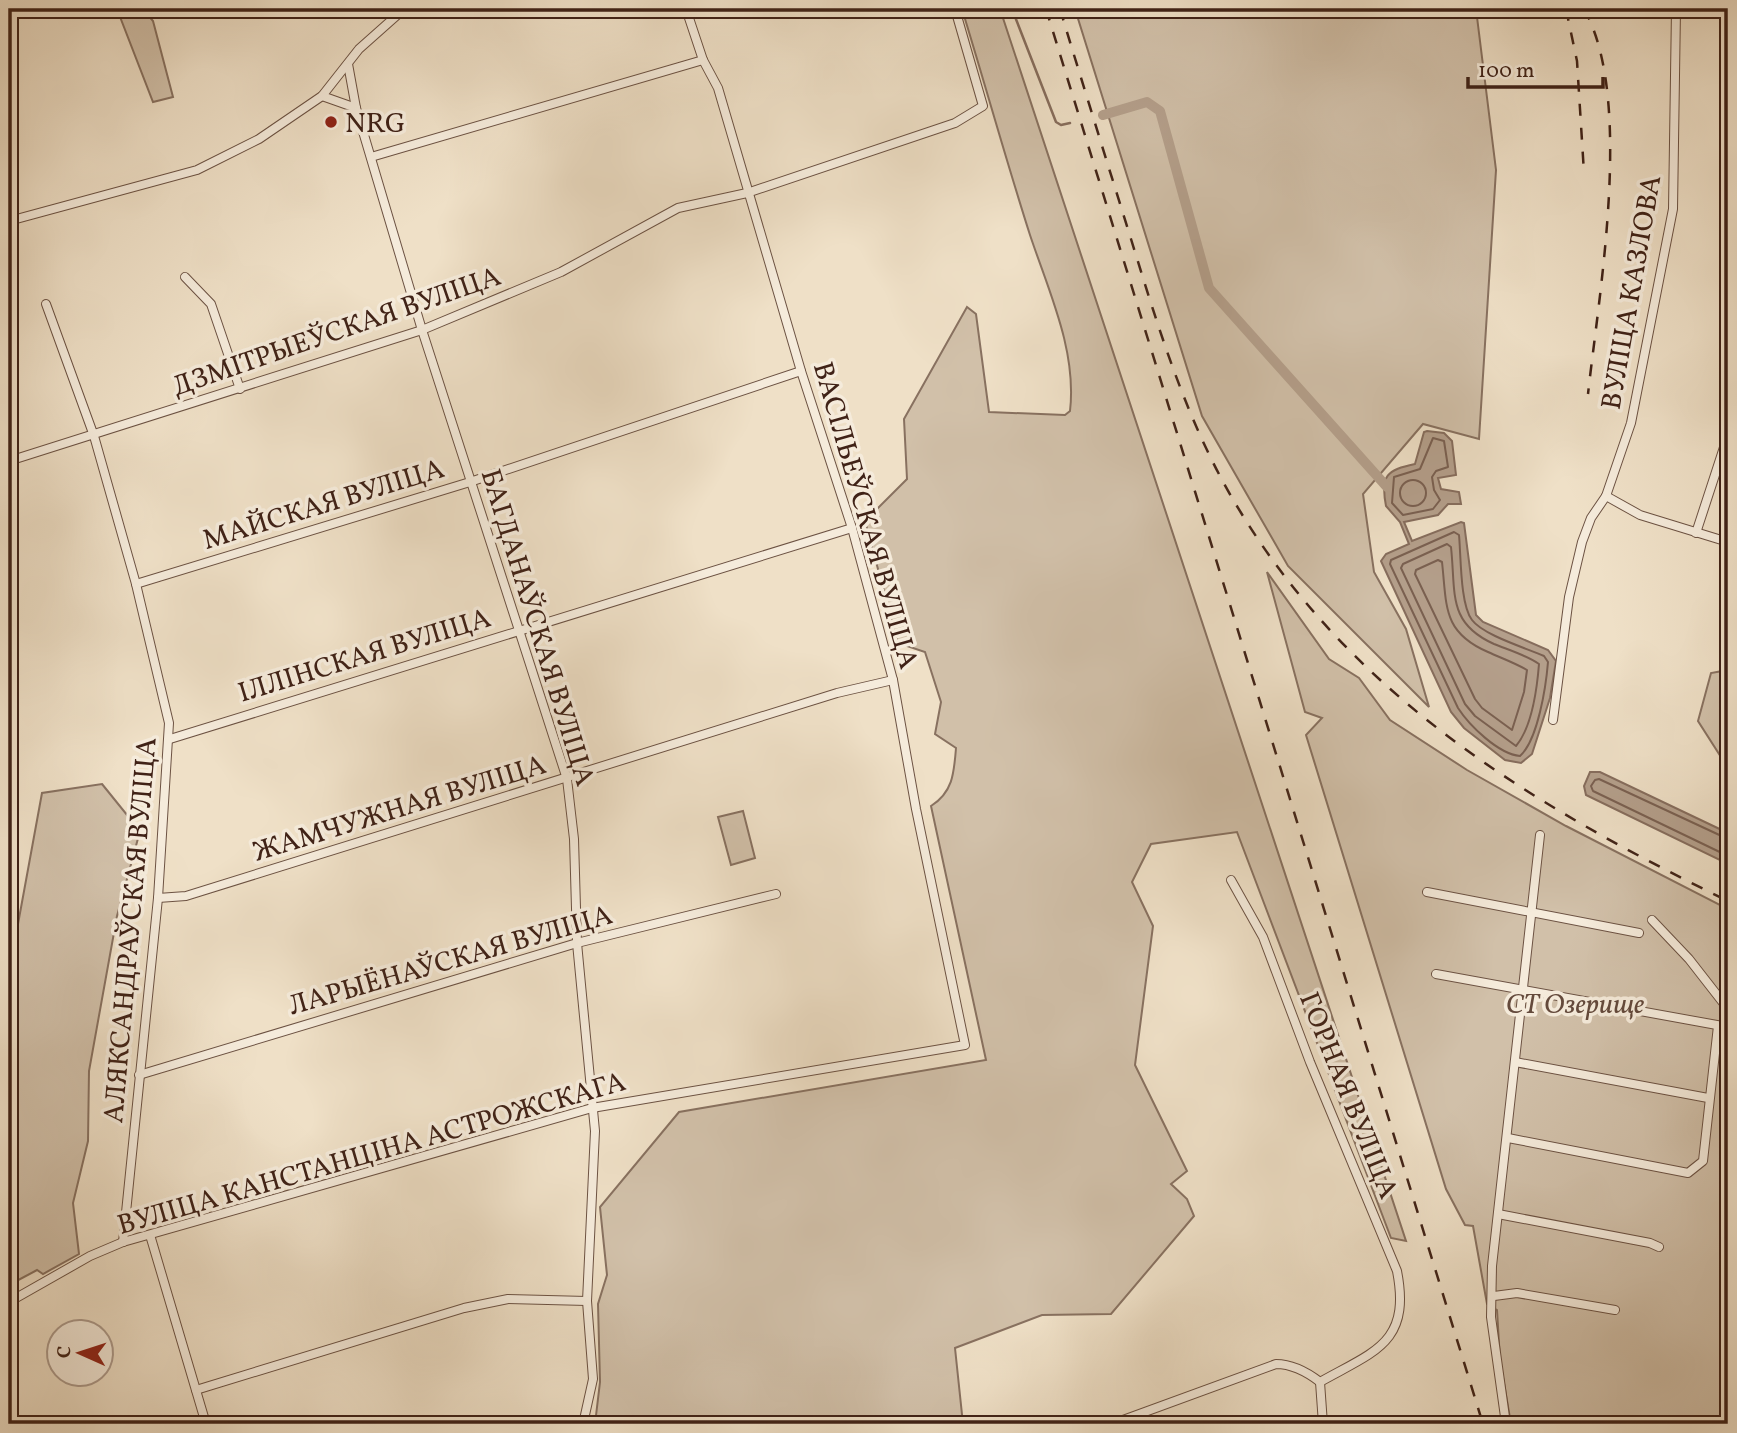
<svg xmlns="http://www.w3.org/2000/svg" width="1737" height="1433" font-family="Vollkorn,serif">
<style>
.green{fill:#d1c0a9;stroke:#887160;stroke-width:2}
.water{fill:#b49f8b;stroke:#866d5d;stroke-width:2}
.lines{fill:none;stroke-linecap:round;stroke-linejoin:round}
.shore{stroke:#7a6051;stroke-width:2}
.stream{stroke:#866d5d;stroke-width:2.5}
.canal{stroke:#b49f8b;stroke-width:10}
.street-casing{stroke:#6c5243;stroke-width:10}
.street{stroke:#f5ebdb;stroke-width:8}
.rail{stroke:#402217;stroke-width:2.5;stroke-dasharray:12 12;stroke-linecap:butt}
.poi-dot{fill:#8f2418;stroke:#f5ebdb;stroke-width:2.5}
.labels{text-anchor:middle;stroke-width:7;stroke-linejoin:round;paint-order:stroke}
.poi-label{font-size:28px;fill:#402217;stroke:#f5ebdb;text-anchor:start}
.street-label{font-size:28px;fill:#402217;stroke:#f5ebdb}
.park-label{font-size:28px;font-style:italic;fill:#644a3c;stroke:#f5ebdb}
</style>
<rect width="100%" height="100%" fill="#efe0c7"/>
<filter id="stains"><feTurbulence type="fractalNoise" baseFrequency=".00286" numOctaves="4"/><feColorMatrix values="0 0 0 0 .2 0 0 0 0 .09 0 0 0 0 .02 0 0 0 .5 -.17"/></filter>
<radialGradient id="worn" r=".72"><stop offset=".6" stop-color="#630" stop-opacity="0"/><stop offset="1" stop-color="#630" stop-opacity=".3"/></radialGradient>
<g class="green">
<path d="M117,9H143L153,21L173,97L153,102Z"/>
<path d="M962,9H1000L1406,1241L1391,1238L1237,832L1151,844L1132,882L1153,926L1135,1065L1187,1171L1171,1184L1187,1199L1194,1216L1111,1314L1042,1315L955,1348L963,1424H595L600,1382L598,1304L607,1275L600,1207L679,1112L986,1060L931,806C953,792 954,773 956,748L935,734L941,702L925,652L898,643L865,521L907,479L904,419L967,307L976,314L989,412L1065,415L1070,411C1077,351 1049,292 1030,235C1006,160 985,84 962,9Z"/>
<path d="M1075,9H1476L1496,170L1479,439L1423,424L1363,494L1374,572L1406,629L1429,707L1288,566L1202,416Z"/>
<path d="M1267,572L1329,659L1359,678L1390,720L1467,770L1566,826L1728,909V1424H1511L1500,1360L1497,1310L1487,1304L1473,1226L1465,1225L1446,1189L1306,735L1322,718L1305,712Z"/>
<path d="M1728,656V768L1698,721L1711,673L1722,671Z"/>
<path d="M102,784L140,831L117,916L89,1071L88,1141L73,1203L79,1254L43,1274L37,1270L9,1285V973L42,793Z"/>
<path d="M743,811L755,858L731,865L718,817Z"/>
</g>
<g class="water">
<path d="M1427,431L1444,433L1452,441L1456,475L1438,478L1441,489L1459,492L1461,504H1448L1438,515L1404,522L1412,541L1461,522L1464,523L1476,615L1483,622L1548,650L1556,661L1550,698L1532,754L1521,763L1505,760L1464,728L1451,712L1381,561L1386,554L1409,544L1400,522L1386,506C1380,475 1387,470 1415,464L1424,432Z"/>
<path d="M1590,772H1600L1728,833V864L1586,795L1584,786Z"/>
</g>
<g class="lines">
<g class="shore">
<path d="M1433,438L1444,441L1448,467L1436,471L1432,477L1434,490L1440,500L1433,509L1403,515L1392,503L1394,477L1420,469Z"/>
<circle cx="1413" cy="493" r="13"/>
<path d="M1454,532L1459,535C1461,555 1460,605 1472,620C1483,635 1526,648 1544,656L1548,662C1546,686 1538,740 1520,756C1498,754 1469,725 1458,708L1390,564L1391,560Z"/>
<path d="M1447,544L1451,547C1456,593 1447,623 1494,644C1509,650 1526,655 1539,664C1537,689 1532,727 1516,746L1475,716L1465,704L1401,568L1403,564Z"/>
<path d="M1438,560L1442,562C1447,606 1442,632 1488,652C1501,658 1515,663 1527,670L1524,692L1512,730L1482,708L1475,699L1415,574L1416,570Z"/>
<path d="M1728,839L1599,779L1595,780L1591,786L1593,791L1728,856"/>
</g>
<path class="stream" d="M1012,9L1056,122L1061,125L1070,123"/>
<path class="canal" d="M1103,115L1147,102L1160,111L1209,288L1387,487"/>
<defs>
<g id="street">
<path d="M348,64L356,108L422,330L567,779L574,839L577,943L595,1131L587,1301L593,1379L583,1424"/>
<path d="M322,96L356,108"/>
<path d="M371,157L703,60"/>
<path d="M9,221L197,170L259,139L322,96L359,49L404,9"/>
<path d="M185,277L211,304L240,389"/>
<path d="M46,304L94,436L136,584L169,723L158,898L123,1242"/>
<path d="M9,461L422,330L561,272L678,208L747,193L955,123L983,106L955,9"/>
<path d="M1606,496L1640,515L1728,542"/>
<path d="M1696,533L1728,435"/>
<path d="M136,584L470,482L801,371"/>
<path d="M1553,720L1569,597L1582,542L1591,518L1606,496L1631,423L1673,209L1676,9"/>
<path d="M170,739L852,528"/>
<path d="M1231,880L1263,937L1310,1062L1397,1271C1411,1343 1375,1351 1320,1382"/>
<path d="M1427,892L1639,933"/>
<path d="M158,898L186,896L837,693L893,680"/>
<path d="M1652,920L1689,959L1728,1009"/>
<path d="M1436,974L1728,1027"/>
<path d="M1515,1062L1708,1098"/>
<path d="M139,1075L577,943L776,894"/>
<path d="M1508,1138L1688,1173L1703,1161L1718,1026"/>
<path d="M1498,1214L1650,1243L1659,1247"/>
<path d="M150,1235L206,1424"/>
<path d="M1494,1296L1517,1293L1615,1310"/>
<path d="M9,1302L90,1256L123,1242L592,1108L965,1045L916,809L893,680L852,528L801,371L718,88L703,60L686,9"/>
<path d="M1320,1382L1323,1424"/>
<path d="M196,1390L464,1308L508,1299L587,1301"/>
<path d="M1112,1424L1276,1364C1292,1364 1307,1372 1320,1382"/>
<path d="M1506,1424L1491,1317L1492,1266L1540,835"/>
</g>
</defs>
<use href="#street" class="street-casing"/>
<use href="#street" class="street"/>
<g class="rail">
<path d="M1046,9L1483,1424"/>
<path d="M1060,9C1083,85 1107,162 1131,239C1158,327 1185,416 1231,496C1345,693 1529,804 1728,901"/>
<path d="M1566,9L1577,61L1584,173"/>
<path d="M1584,9C1634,97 1599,293 1588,394"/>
</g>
</g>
<circle class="poi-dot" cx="331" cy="122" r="7"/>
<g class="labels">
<g class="poi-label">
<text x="345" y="132">NRG</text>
</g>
<g class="street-label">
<text transform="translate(1630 292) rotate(-80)" y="10">ВУЛІЦА КАЗЛОВА</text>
<text transform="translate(336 330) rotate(-19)" y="10">ДЗМІТРЫЕЎСКАЯ ВУЛІЦА</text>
<text transform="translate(323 503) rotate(-17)" y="10">МАЙСКАЯ ВУЛІЦА</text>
<text transform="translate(867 515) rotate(74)" y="10">ВАСІЛЬЕЎСКАЯ ВУЛІЦА</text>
<text transform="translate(539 627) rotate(73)" y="10">БАГДАНАЎСКАЯ ВУЛІЦА</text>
<text transform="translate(364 654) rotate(-17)" y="10">ІЛЛІНСКАЯ ВУЛІЦА</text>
<text transform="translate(399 807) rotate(-17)" y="10">ЖАМЧУЖНАЯ ВУЛІЦА</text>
<text transform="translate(129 930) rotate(-85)" y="10">АЛЯКСАНДРАЎСКАЯ ВУЛІЦА</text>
<text transform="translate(450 959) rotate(-16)" y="10">ЛАРЫЁНАЎСКАЯ ВУЛІЦА</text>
<text transform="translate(1350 1095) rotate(68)" y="10">ГОРНАЯ ВУЛІЦА</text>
<text transform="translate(371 1152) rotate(-16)" y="10">ВУЛІЦА КАНСТАНЦІНА АСТРОЖСКАГА</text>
</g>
<g class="park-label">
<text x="1575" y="1013">СТ Озерище</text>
</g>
</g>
<rect width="1737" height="1433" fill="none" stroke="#efe0c7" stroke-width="35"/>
<rect x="10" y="10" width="1716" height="1412" fill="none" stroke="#402217" stroke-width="3.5"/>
<rect x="18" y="18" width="1702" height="1398" fill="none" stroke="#402217" stroke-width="2"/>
<g transform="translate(80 1353) rotate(273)"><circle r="33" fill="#f5ebdb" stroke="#ad9b8d" stroke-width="2"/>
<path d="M0-5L12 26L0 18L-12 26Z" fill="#8f2418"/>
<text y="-10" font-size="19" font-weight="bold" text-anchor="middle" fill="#402217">С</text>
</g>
<path d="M1468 77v10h135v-10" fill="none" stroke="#402217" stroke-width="3.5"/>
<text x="1478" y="77" font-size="21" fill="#402217" stroke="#f5ebdb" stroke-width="5" paint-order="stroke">100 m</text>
<rect width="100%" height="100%" filter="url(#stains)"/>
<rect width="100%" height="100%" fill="url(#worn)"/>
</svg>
